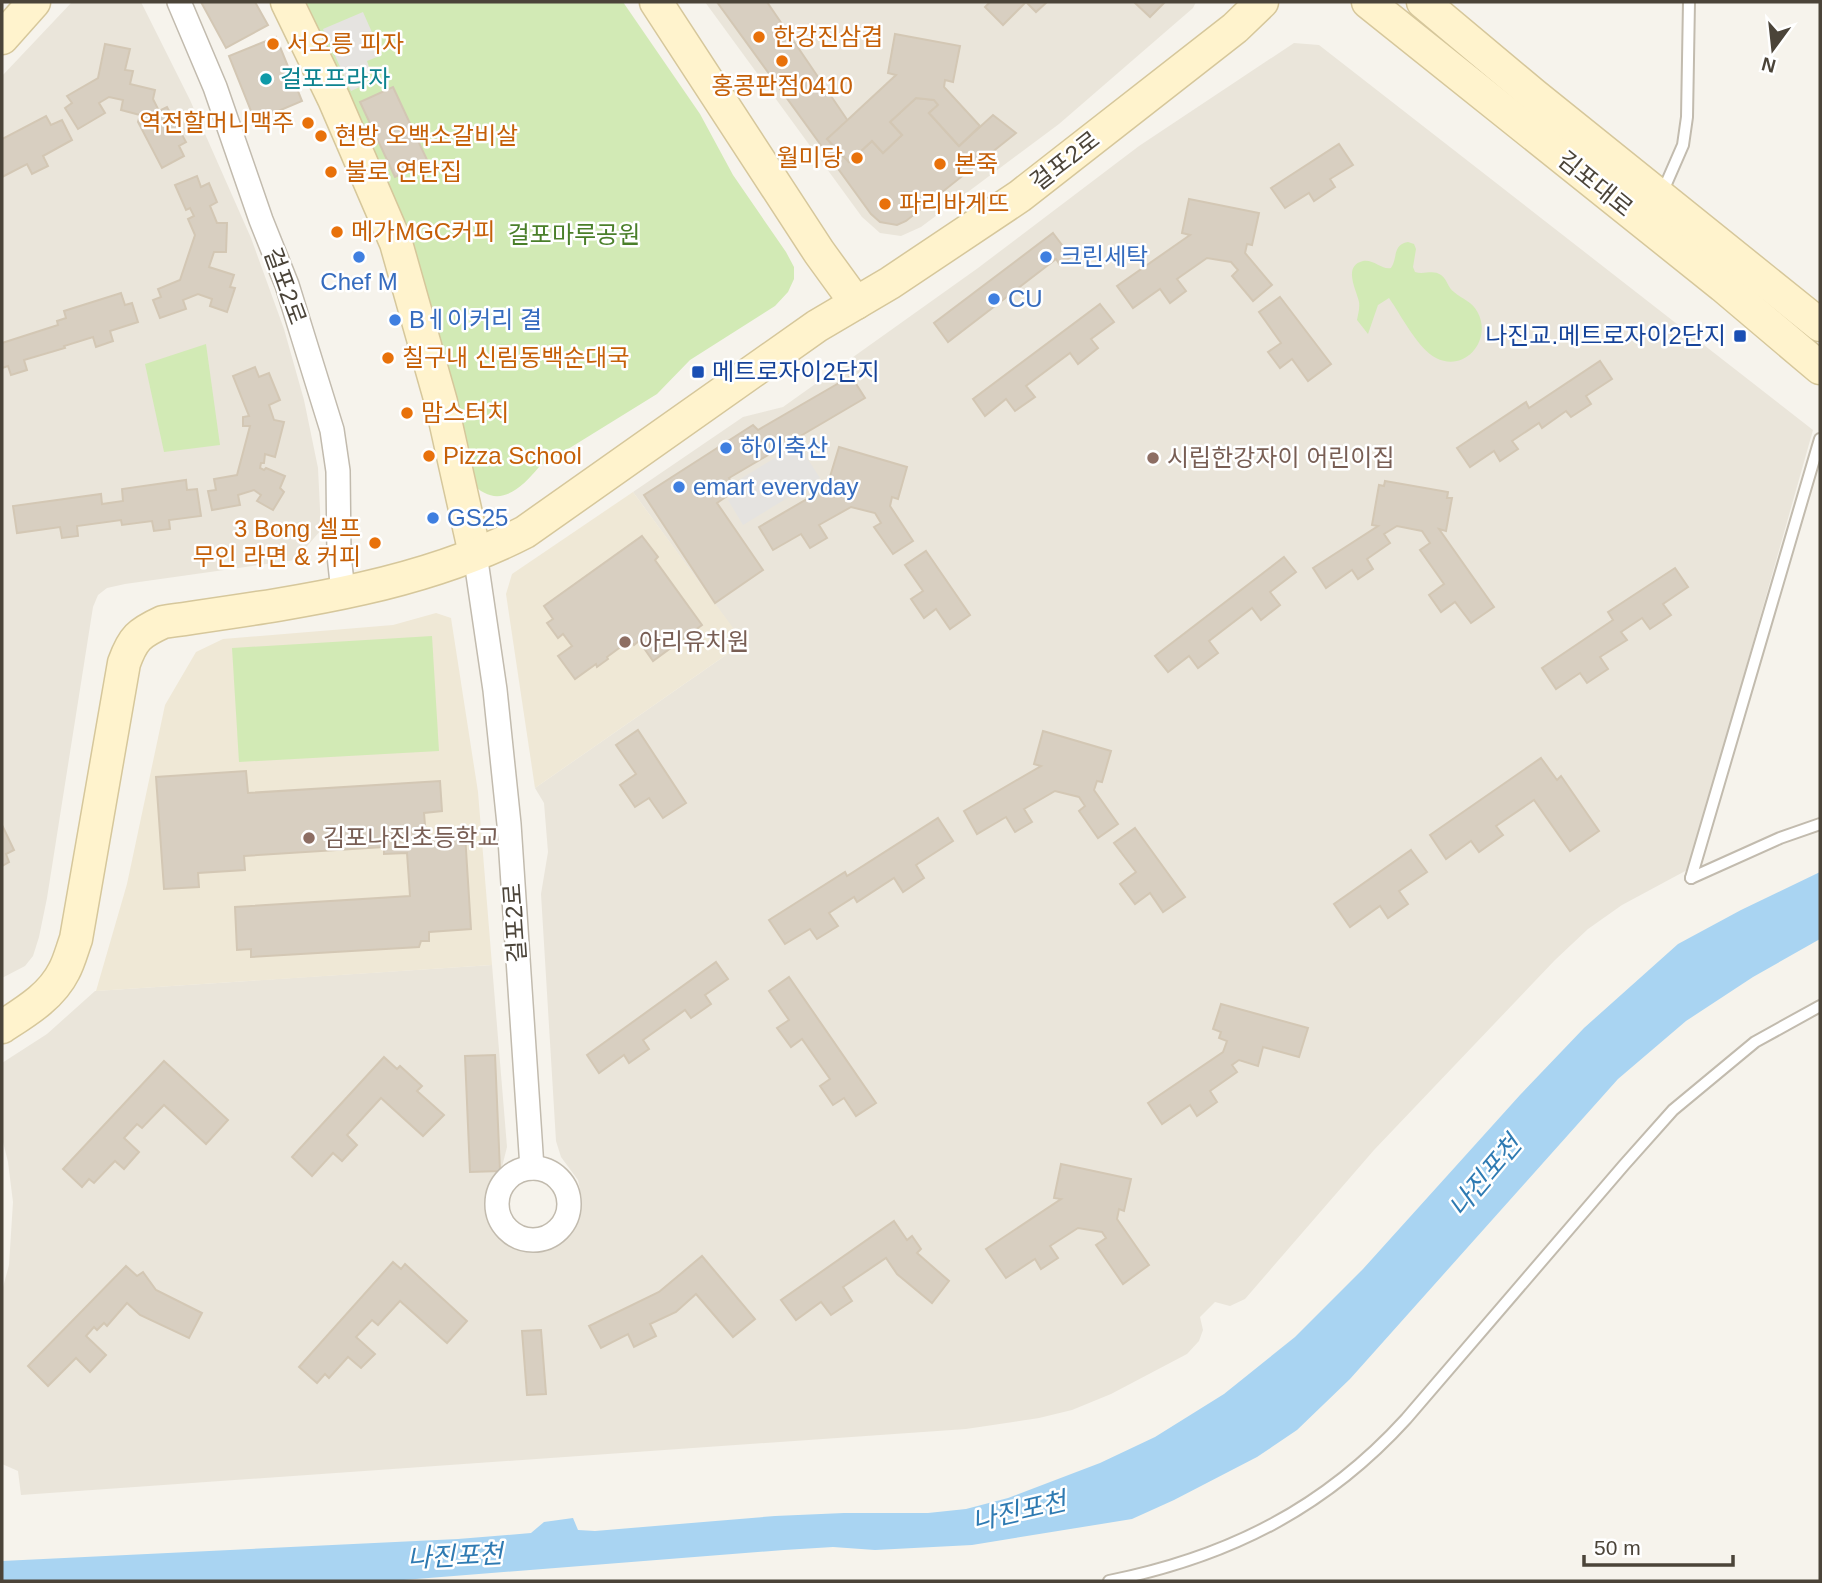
<svg xmlns="http://www.w3.org/2000/svg" width="1822" height="1583" font-family="Arial,'Noto Sans KR',sans-serif">
<style>
.residential{fill:#eae5da}
.education{fill:#efe8d6}
.green{fill:#d2eab5}
.parking{fill:#e5e3e0}
.water{fill:#a9d4f2}
.building{fill:#d8cfc1;stroke:#d3c7b4;stroke-width:2}
.lines{fill:none;stroke-linecap:round;stroke-linejoin:round}
.lane-casing{stroke:#c2bbae;stroke-width:14}
.street-casing{stroke:#c2bbae;stroke-width:26}
.secondary-casing{stroke:#d6c79b;stroke-width:35}
.lane{stroke:#fff;stroke-width:10}
.street{stroke:#fff;stroke-width:23}
.secondary{stroke:#fff3cd;stroke-width:32}
.food-dot{fill:#e8710a;stroke:#fff;stroke-width:2.5}
.culture-dot{fill:#0f9aa8;stroke:#fff;stroke-width:2.5}
.shop-dot{fill:#3f7fe0;stroke:#fff;stroke-width:2.5}
.transit-dot{fill:#1a4fb4;stroke:#fff;stroke-width:2.5}
.education-dot{fill:#8d6e63;stroke:#fff;stroke-width:2.5}
.labels{text-anchor:middle;stroke-width:5;stroke-linejoin:round;paint-order:stroke}
.food-label{font-size:24px;fill:#c56008;stroke:#fff;text-anchor:start}
.culture-label{font-size:24px;fill:#0d838f;stroke:#fff;text-anchor:start}
.street-label{font-size:24px;fill:#4b4439;stroke:#fff}
.park-label{font-size:24px;fill:#4a7f2a;stroke:#fff}
.shop-label{font-size:24px;fill:#366cbe;stroke:#fff;text-anchor:start}
.transit-label{font-size:24px;fill:#164399;stroke:#fff;text-anchor:end}
.education-label{font-size:24px;fill:#785e54;stroke:#fff;text-anchor:start}
.water-label{font-size:26px;font-style:italic;fill:#2e7ab2;stroke:#fff}
</style>
<rect width="100%" height="100%" fill="#f6f3ec"/>
<g class="residential">
<path d="M72,2H141L190,100L251,238L284,329L304,400L318,468L321,530L295,560L125,584L107,588L98,595L93,607L47,898L39,937L33,956L25,966L2,978V76Z"/>
<path d="M705,2H1196L1193,8L1059,124L921,227L901,236L880,233L862,217Z"/>
<path d="M1294,43L1319,45L1813,430L1689,869L1622,905L1588,929L1555,960L1374,1150L1245,1299L1230,1306L1215,1302L1200,1317L1203,1330L1199,1341L1187,1354L1111,1394L1072,1410L1039,1418L966,1429L21,1495L18,1471L2,1464V1291L9,1265L13,1202L8,1162L2,1138V1063L47,1034L95,991L492,965L507,1147L500,1175L489,1185L487,1201L488,1213L494,1226L503,1237L520,1246L538,1249L560,1242L571,1231L580,1216L582,1199L578,1180L561,1157L556,1141L541,894L548,852L544,803L535,788L736,648L739,637L633,492L743,417L783,407L978,268L1139,146Z"/>
</g>
<g class="education">
<path d="M633,492L739,636L736,648L535,788L506,594L512,574Z"/>
<path d="M436,613L451,618L478,792L492,965L96,991L127,884L165,705L196,652L223,639L393,625Z"/>
</g>
<g class="green">
<path d="M302,2H623L700,114L733,175L786,252L794,267V279L788,292L775,306L690,360L657,394L539,467C520,490 497,511 471,482Z"/>
<path d="M1408,242L1414,244L1416,249L1413,267L1415,272C1424,275 1433,269 1441,275C1447,279 1448,288 1454,292C1462,299 1473,302 1478,313C1492,340 1465,373 1436,358C1418,349 1401,315 1389,298L1378,305L1368,334L1357,320C1358,314 1360,308 1359,302C1357,291 1342,266 1363,261C1374,259 1381,270 1391,268C1398,258 1392,245 1408,242Z"/>
<path d="M206,344L220,445L164,452L145,364Z"/>
<path d="M432,636L439,751L239,762L232,648Z"/>
</g>
<g class="parking">
<path d="M363,12L382,55L367,61L371,73L364,85L351,91L323,29Z"/>
<path d="M798,444L820,478L743,525L728,500L743,491L737,481Z"/>
</g>
<path class="water" d="M1820,872V939L1753,977L1686,1021L1618,1079L1350,1379L1297,1430L1257,1457L1174,1500L1132,1519L972,1545L875,1550L833,1547L784,1550L391,1581H2V1561L458,1539L531,1533L544,1522L573,1518L578,1530L595,1531L775,1516L844,1513H928L966,1509L1008,1498L1100,1463L1155,1437L1224,1394L1295,1337L1363,1269L1520,1095L1584,1028L1678,944L1741,910Z"/>
<g class="building">
<path d="M201,2H255L268,25L226,48Z"/>
<path d="M717,2H767L848,121L827,139L849,162L872,141L883,153L902,135L890,122L916,98L934,100L938,105L929,113L959,146L993,115L1016,133L906,221L897,225L880,222L871,214Z"/>
<path d="M990,2H1047L1036,12L1026,2L1003,25L985,7Z"/>
<path d="M1134,2H1165L1150,17Z"/>
<path d="M895,34L960,46L953,82L945,80L944,87L980,126L959,146L929,113L938,105L934,100L916,98L890,122L902,135L883,153L872,141L849,162L827,139L896,75L888,73Z"/>
<path d="M276,37L302,101L255,121L229,56Z"/>
<path d="M105,44L130,49L125,70L133,71L130,84L155,90L153,99L159,111L167,107L186,142L179,146L184,156L162,168L138,122L140,115L121,110L123,100L109,97L99,103L105,113L78,129L65,108L72,103L67,96L98,78Z"/>
<path d="M393,87L428,162L395,177L360,102Z"/>
<path d="M46,116L51,125L62,120L72,140L43,156L48,166L32,174L27,164L2,177V139Z"/>
<path d="M1339,144L1353,165L1330,179L1335,187L1314,201L1309,193L1285,208L1271,188Z"/>
<path d="M197,176L201,187L209,183L217,202L210,206L217,223H227L226,252H214L209,267L234,275L230,287L235,288L227,312L210,306L212,299L198,294L183,300L186,309L160,318L153,300L161,297L158,289L180,280L195,235L188,219L194,216L190,208L186,210L175,185Z"/>
<path d="M1189,199L1259,213L1252,245L1247,244L1245,253L1272,285L1253,301L1232,276L1238,270L1231,262L1207,258L1177,279L1186,291L1170,303L1160,289L1133,308L1117,286L1190,235L1182,233Z"/>
<path d="M1053,233L1071,257L1060,265L1056,259L948,342L934,323Z"/>
<path d="M121,293L125,305L132,303L138,322L110,331L113,341L96,347L93,337L64,346L65,348L24,360L27,370L11,375L8,366L2,368V343L58,325L57,321L66,318L64,311Z"/>
<path d="M1280,297L1331,364L1308,381L1292,359L1280,368L1268,352L1281,343L1259,312Z"/>
<path d="M1100,304L1114,322L1091,339L1098,348L1078,364L1070,353L1026,386L1035,397L1015,411L1006,399L985,416L973,399Z"/>
<path d="M1600,361L1612,379L1586,396L1591,404L1571,417L1566,411L1542,428L1539,423L1512,441L1518,449L1500,461L1494,451L1470,467L1457,448L1526,402L1529,408Z"/>
<path d="M255,367L259,377L269,373L280,400L269,405L274,420L284,422L275,457L265,454L264,463H261L260,468L264,470L266,468L285,476L280,488L284,492L273,510L257,501L261,495L254,490L238,495L240,505L212,510L208,491L216,490L214,479L237,475L250,426H243V417L249,416L233,376Z"/>
<path d="M851,376L865,398L729,478L736,490L717,503L763,570L715,603L644,495L753,425L758,430Z"/>
<path d="M839,447L907,467L898,499L892,497L890,506L913,541L893,554L874,527L881,523L875,513L851,507L819,525L827,538L810,548L801,534L773,550L759,527L836,482L829,480Z"/>
<path d="M186,480L187,490L197,489L201,516L169,520L170,529L154,531L152,521L122,525L121,520L77,526L78,536L62,538L60,527L17,533L13,506L101,494L102,504L123,501L122,489Z"/>
<path d="M1385,481L1448,492L1447,498H1452L1446,531L1439,529L1494,607L1471,623L1455,602L1441,612L1429,595L1444,584L1420,550L1430,543L1422,531L1397,526L1384,534L1390,543L1367,559L1373,569L1358,579L1352,570L1326,588L1313,568L1378,526L1372,525L1379,485L1384,486Z"/>
<path d="M642,536L658,557L655,560L702,625L653,661L639,641L634,645L630,640L607,657L608,659L597,667L596,664L575,679L558,656L572,646L563,634L558,638L547,623L553,619L544,606Z"/>
<path d="M926,551L970,615L950,629L936,609L924,618L911,599L923,591L905,565Z"/>
<path d="M1284,557L1296,572L1270,592L1280,605L1261,620L1252,608L1209,641L1218,653L1198,668L1189,656L1168,672L1155,656Z"/>
<path d="M1675,568L1688,587L1663,604L1671,615L1650,629L1642,618L1621,632L1627,640L1600,657L1608,669L1587,683L1580,673L1556,689L1542,668L1613,620L1608,612Z"/>
<path d="M638,730L686,803L663,818L649,798L635,807L620,785L636,774L616,745Z"/>
<path d="M1043,731L1111,751L1102,782L1097,781L1094,790L1118,824L1098,838L1079,811L1085,806L1079,797L1055,791L1024,809L1032,822L1015,832L1006,817L977,834L964,811L1041,766L1034,764Z"/>
<path d="M1541,758L1557,780L1561,776L1599,831L1570,851L1534,800L1496,826L1503,835L1479,852L1471,841L1446,859L1430,835Z"/>
<path d="M246,771L248,793L440,781L442,811L424,813L426,837L465,834L471,929L429,932V941H421L419,947L251,957V949L237,950L235,907L410,896L407,853L384,854V847L244,856L245,870L198,873L199,887L164,889L156,777Z"/>
<path d="M938,818L953,841L916,865L924,878L903,892L894,878L857,902L854,897L829,913L838,926L817,939L810,929L785,944L769,920L845,872L847,876Z"/>
<path d="M2,825L14,850L6,854L9,862L2,866Z"/>
<path d="M1135,828L1185,897L1163,912L1150,893L1135,904L1120,884L1136,872L1114,843Z"/>
<path d="M1411,850L1427,872L1399,891L1408,904L1388,918L1380,906L1350,927L1334,904Z"/>
<path d="M716,962L728,979L705,995L711,1004L691,1018L685,1010L643,1040L649,1049L629,1063L624,1055L599,1073L587,1055Z"/>
<path d="M789,977L876,1103L856,1116L844,1098L833,1105L820,1086L830,1079L802,1039L791,1047L777,1028L789,1020L769,991Z"/>
<path d="M1221,1004L1308,1028L1299,1057L1263,1047L1258,1066L1239,1060L1232,1065L1237,1072L1210,1091L1217,1102L1197,1116L1190,1105L1162,1124L1148,1103L1223,1052L1227,1041L1219,1038L1221,1032L1213,1029Z"/>
<path d="M495,1055L500,1171L470,1172L465,1056Z"/>
<path d="M384,1057L397,1069L400,1066L422,1086L417,1091L444,1115L423,1136L381,1098L347,1135L357,1145L342,1161L333,1153L312,1176L292,1157Z"/>
<path d="M164,1061L228,1120L206,1144L164,1105L142,1128L137,1124L124,1138L139,1152L124,1169L115,1161L94,1183L89,1179L82,1187L63,1169Z"/>
<path d="M1061,1164L1131,1179L1124,1211L1119,1209L1117,1219L1149,1265L1123,1284L1096,1245L1106,1238L1102,1232L1078,1228L1050,1246L1058,1258L1041,1269L1035,1259L1006,1278L986,1249L1061,1199L1054,1198Z"/>
<path d="M894,1221L907,1240L912,1236L921,1249L917,1253L949,1281L932,1303L897,1274L886,1258L843,1287L852,1301L831,1315L821,1302L796,1320L781,1300Z"/>
<path d="M702,1256L755,1319L733,1337L696,1294L676,1312L650,1324L656,1336L634,1347L628,1334L601,1348L589,1326L659,1292Z"/>
<path d="M393,1262L401,1269L405,1264L467,1321L447,1343L400,1301L378,1325L372,1320L356,1337L375,1354L361,1368L348,1357L329,1378L325,1374L317,1383L299,1367Z"/>
<path d="M126,1266L137,1276L143,1272L156,1290L202,1313L189,1338L140,1315L127,1303L107,1326L104,1323L97,1330L94,1327L86,1336L106,1355L90,1372L76,1358L48,1386L28,1366Z"/>
<path d="M541,1330L546,1394L527,1395L522,1331Z"/>
</g>
<g class="lines">
<defs>
<g id="lane">
<path d="M1666,184L1683,145L1687,117L1689,2"/>
<path d="M1691,878L1820,439"/>
<path d="M1691,878L1780,838L1820,824"/>
<path d="M1109,1581C1228,1557 1324,1509 1406,1419L1624,1165L1673,1110L1755,1042L1820,1006"/>
</g>
<g id="street">
<path d="M179,2L215,87L261,220L287,285L332,430L338,471L339,555L343,592"/>
<path d="M475,554L495,690L509,824L532,1168"/>
<circle cx="533" cy="1204" r="36"/>
</g>
<g id="secondary">
<path d="M287,2L334,99L396,243L441,402L475,554"/>
<path d="M656,2L819,252L856,303"/>
<path d="M1368,2L1723,286L1820,368"/>
<path d="M1423,2L1534,95L1820,325"/>
<path d="M2,38L34,2"/>
<path d="M2,1027C25,1012 51,997 64,971C69,962 72,950 76,939L124,663C133,638 139,633 163,622C285,604 414,589 525,532L817,326L890,283L1020,196L1235,28L1262,2"/>
</g>
</defs>
<use href="#lane" class="lane-casing"/>
<use href="#street" class="street-casing"/>
<use href="#secondary" class="secondary-casing"/>
<use href="#lane" class="lane"/>
<use href="#street" class="street"/>
<use href="#secondary" class="secondary"/>
</g>
<g class="food-dot">
<circle cx="759" cy="37" r="7"/>
<circle cx="273" cy="44" r="7"/>
<circle cx="782" cy="61" r="7"/>
<circle cx="308" cy="123" r="7"/>
<circle cx="321" cy="136" r="7"/>
<circle cx="857" cy="158" r="7"/>
<circle cx="940" cy="164" r="7"/>
<circle cx="331" cy="172" r="7"/>
<circle cx="885" cy="204" r="7"/>
<circle cx="337" cy="232" r="7"/>
<circle cx="388" cy="358" r="7"/>
<circle cx="407" cy="413" r="7"/>
<circle cx="429" cy="456" r="7"/>
<circle cx="375" cy="543" r="7"/>
</g>
<circle class="culture-dot" cx="266" cy="79" r="7"/>
<g class="shop-dot">
<circle cx="359" cy="257" r="7"/>
<circle cx="1046" cy="257" r="7"/>
<circle cx="994" cy="299" r="7"/>
<circle cx="395" cy="320" r="7"/>
<circle cx="726" cy="448" r="7"/>
<circle cx="679" cy="487" r="7"/>
<circle cx="433" cy="518" r="7"/>
</g>
<g class="transit-dot">
<rect x="1733" y="329" width="14" height="14" rx="3.5"/>
<rect x="691" y="365" width="14" height="14" rx="3.5"/>
</g>
<g class="education-dot">
<circle cx="1153" cy="458" r="7"/>
<circle cx="625" cy="642" r="7"/>
<circle cx="309" cy="838" r="7"/>
</g>
<g class="labels">
<g class="food-label">
<text x="773" y="45">한강진삼겹</text>
<text x="287" y="52">서오릉 피자</text>
<text x="782" y="94" text-anchor="middle">홍콩판점0410</text>
<text x="294" y="131" text-anchor="end">역전할머니맥주</text>
<text x="335" y="144">현방 오백소갈비살</text>
<text x="843" y="166" text-anchor="end">월미당</text>
<text x="954" y="172">본죽</text>
<text x="345" y="180">불로 연탄집</text>
<text x="899" y="212">파리바게뜨</text>
<text x="351" y="240">메가MGC커피</text>
<text x="402" y="366">칠구내 신림동백순대국</text>
<text x="421" y="421">맘스터치</text>
<text x="443" y="464">Pizza School</text>
<text x="361" y="537" text-anchor="end">3 Bong 셀프<tspan x="361" dy="28">무인 라면 &amp; 커피</tspan></text>
</g>
<g class="culture-label">
<text x="280" y="87">걸포프라자</text>
</g>
<g class="street-label">
<text transform="translate(1065 161) rotate(-38)" y="8">걸포2로</text>
<text transform="translate(1595 184) rotate(39)" y="8">김포대로</text>
<text transform="translate(285 286) rotate(70)" y="8">걸포2로</text>
<text transform="translate(515 923) rotate(-94)" y="8">걸포2로</text>
</g>
<g class="park-label">
<text x="574" y="243">걸포마루공원</text>
</g>
<g class="shop-label">
<text x="1060" y="265">크린세탁</text>
<text x="359" y="290" text-anchor="middle">Chef M</text>
<text x="1008" y="307">CU</text>
<text x="409" y="328">Bㅔ이커리 결</text>
<text x="740" y="456">하이축산</text>
<text x="693" y="495">emart everyday</text>
<text x="447" y="526">GS25</text>
</g>
<g class="transit-label">
<text x="1726" y="344">나진교.메트로자이2단지</text>
<text x="712" y="380" text-anchor="start">메트로자이2단지</text>
</g>
<g class="education-label">
<text x="1167" y="466">시립한강자이 어린이집</text>
<text x="639" y="650">아리유치원</text>
<text x="323" y="846">김포나진초등학교</text>
</g>
<g class="water-label">
<text transform="translate(1485 1176) rotate(-50)" y="9">나진포천</text>
<text transform="translate(1019 1511) rotate(-13)" y="9">나진포천</text>
<text transform="translate(455 1556) rotate(-3)" y="9">나진포천</text>
</g>
</g>
<rect width="1822" height="1583" fill="none" stroke="#4b4439" stroke-width="7"/>
<g transform="translate(1773 49) rotate(195)" stroke="#ffffff" stroke-width="5" paint-order="stroke">
<path d="M0-5L12 26L0 18L-12 26Z" fill="#4b4439"/>
<text y="-10" font-size="19" font-weight="bold" text-anchor="middle" fill="#4b4439">N</text>
</g>
<path d="M1584 1555v10h149v-10" fill="none" stroke="#4b4439" stroke-width="3.5"/>
<text x="1594" y="1555" font-size="21" fill="#4b4439" stroke="#ffffff" stroke-width="5" paint-order="stroke">50 m</text>
</svg>
